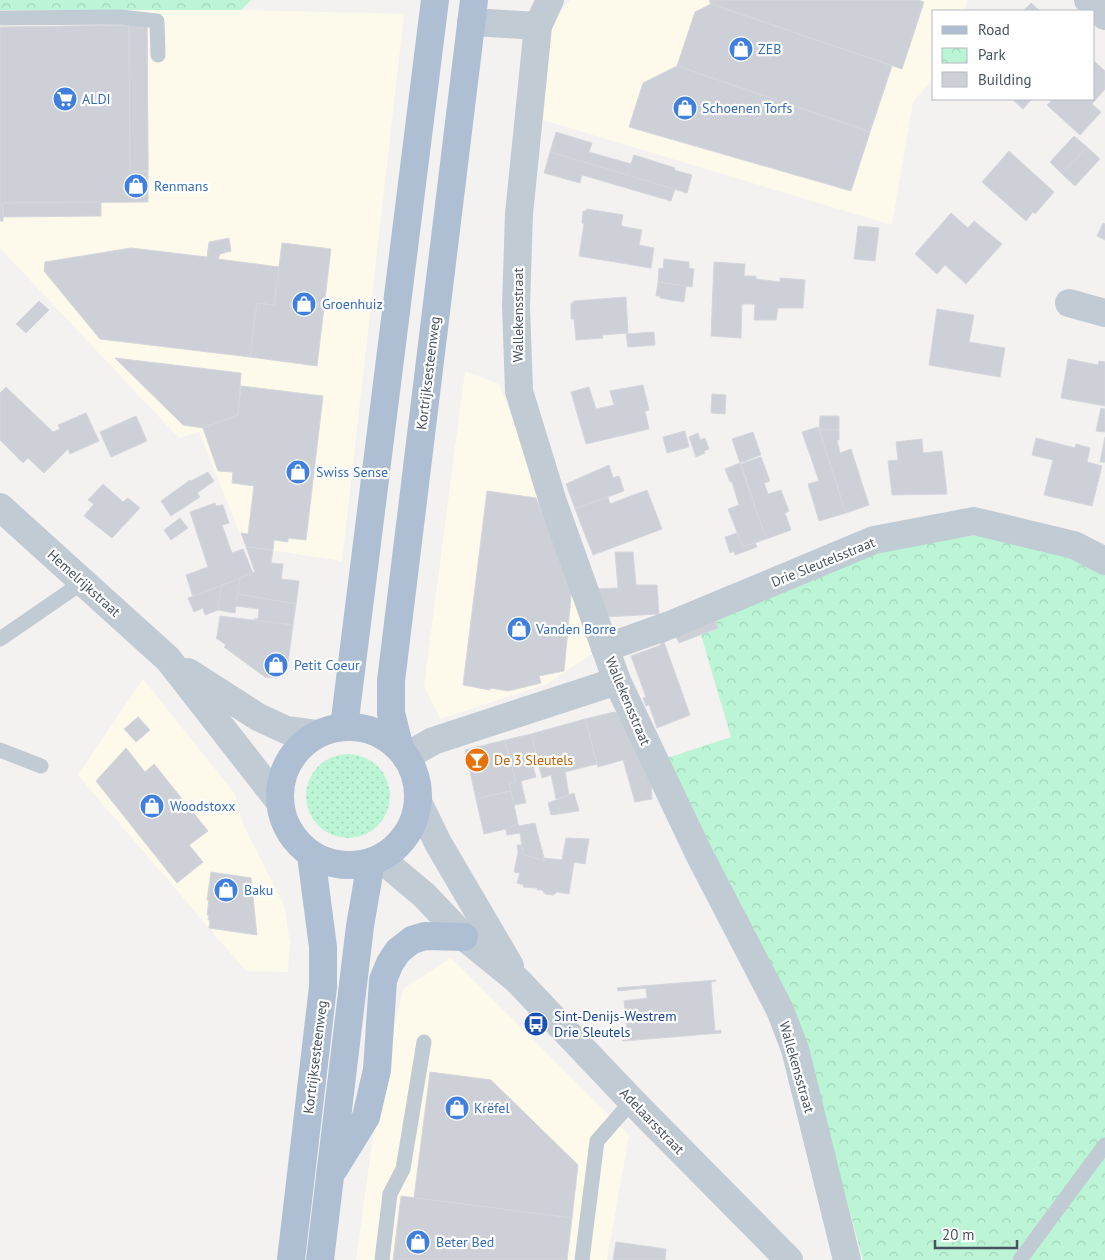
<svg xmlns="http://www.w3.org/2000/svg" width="1105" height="1260" font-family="'PT Sans',sans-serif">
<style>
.commercial{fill:#fefaeb}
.grass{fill:url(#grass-dots)}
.park{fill:url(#park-crowns)}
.building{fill:#cdd0d7;stroke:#d5d7dd}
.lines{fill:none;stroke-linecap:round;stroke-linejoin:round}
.service{stroke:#c1cbd4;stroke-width:15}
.minor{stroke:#c1cbd4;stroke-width:28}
.tertiary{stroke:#c1cbd4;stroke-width:28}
.primary{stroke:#aebfd3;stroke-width:28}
.labels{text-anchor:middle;stroke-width:4.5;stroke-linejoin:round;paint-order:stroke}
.shop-label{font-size:14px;fill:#366cbe;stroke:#fff;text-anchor:start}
.street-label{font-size:14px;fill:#475362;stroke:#fff}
.food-label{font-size:14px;fill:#c56008;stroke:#fff;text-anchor:start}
.transit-label{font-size:14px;fill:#164399;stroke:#fff;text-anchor:start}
</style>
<defs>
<pattern id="grass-dots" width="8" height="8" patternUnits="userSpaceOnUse" patternTransform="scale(1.25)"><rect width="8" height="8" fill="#bcf5d5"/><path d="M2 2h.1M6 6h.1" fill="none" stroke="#a3d4b9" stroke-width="1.8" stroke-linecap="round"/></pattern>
<pattern id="park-crowns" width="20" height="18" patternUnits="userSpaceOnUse" patternTransform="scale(1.25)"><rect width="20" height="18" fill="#bcf5d5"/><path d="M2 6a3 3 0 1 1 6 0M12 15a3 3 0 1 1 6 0" fill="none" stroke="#a3d4b9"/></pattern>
</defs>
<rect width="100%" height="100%" fill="#f4f1f1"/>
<g class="commercial">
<path d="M570,0H967L964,11H934V78L913,102L892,225L543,120L552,22Z"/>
<path d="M0,9L241,10L404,14L342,561L245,546L199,432L179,438L0,248Z"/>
<path d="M465,371L499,384L544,502L593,653L547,684L440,719L424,686Z"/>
<path d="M143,679L235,794L242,822L284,905L290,943L288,972L246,971L78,775Z"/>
<path d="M451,958L629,1135L607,1260H356L382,1072L404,988Z"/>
</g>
<circle class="grass" cx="348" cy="796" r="42"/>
<g class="park">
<path d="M0,0H251L241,10H0Z"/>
<path d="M978,535L1086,561L1105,571V1260H863L807,1056L667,758L731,737L701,635L718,628L714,616L883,549Z"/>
</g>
<g class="building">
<path d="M709,0H918L924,2L902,69L711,4Z"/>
<path d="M1031,3L1040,11H1023Z"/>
<path d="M711,4L892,66L870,132L677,66L695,12Z"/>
<path d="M129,25L130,171H148V202L3,203V221H0V27Z"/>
<path d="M129,25H147L148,171H130Z"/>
<path d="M129,25H147L148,171H130Z"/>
<path d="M1094,61L1105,71V89L1092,104L1101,112L1080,135L1047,105L1053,99H1094Z"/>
<path d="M677,66L870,132L851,191L629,127L643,83Z"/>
<path d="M1012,99H1032L1023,109Z"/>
<path d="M556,132L592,143L589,152L631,164L627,175L550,152Z"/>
<path d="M1074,136L1087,147L1062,174L1050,162Z"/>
<path d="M1087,147L1100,159L1075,186L1062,174Z"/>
<path d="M1009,151L1054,192L1035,214L1033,212L1026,221L982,182Z"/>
<path d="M550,152L675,189L671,201L582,175L580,183L544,173Z"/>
<path d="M634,155L675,168L674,170L692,175L687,193L627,175Z"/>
<path d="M101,202V216L3,217V203Z"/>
<path d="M587,209L623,215L621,226L642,230L639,245L654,248L651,268L579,256L584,224L582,223L583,211H586Z"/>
<path d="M951,213L968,228L974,221L1002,244L966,284L945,265L937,274L915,254Z"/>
<path d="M1103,223L1105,224V240L1097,236Z"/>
<path d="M858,226L879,228L875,261L854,259Z"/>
<path d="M229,238L231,251L220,254L218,259L279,267L274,305L257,303L250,357L100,339L44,271L45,262L131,248L207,257L209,242Z"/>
<path d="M282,243L331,249L317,366L250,357L257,303L274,305Z"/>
<path d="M664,259L689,262V268L694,269L692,287L658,282L659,268L663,269Z"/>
<path d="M714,262L745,264L744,276H756V279L780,282V278L805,280L803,308H778L776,320H754L755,304H742L741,338L711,336Z"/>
<path d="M658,282L686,286L684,302L660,298V296H656Z"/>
<path d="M626,297L628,333L602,335L603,338L576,340L574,319H571V303H573L574,301Z"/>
<path d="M39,301L49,310L26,333L16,324Z"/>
<path d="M937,309L974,315L969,342L1005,348L1000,377L929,365Z"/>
<path d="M654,332L655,345L628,347L626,334Z"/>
<path d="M115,358L241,373L238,415L203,428L183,425Z"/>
<path d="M1068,359L1098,365L1099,361L1105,362V406L1061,398Z"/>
<path d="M643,385L649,410L645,411L649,429L586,444L571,392L589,387L596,409L614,405L610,391Z"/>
<path d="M241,386L323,396L306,540L288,538V542L274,540L273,550L246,547L241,533L248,534L254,486L232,483L233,472L218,471L203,428L238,415Z"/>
<path d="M6,387L53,432L60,429L58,425L86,413L99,441L70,454L68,449L44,473L28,458L23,463L0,440V393Z"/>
<path d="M712,394L726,395L725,414L711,413Z"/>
<path d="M1101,408L1105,409V432L1096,431Z"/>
<path d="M136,416L147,441L111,457L100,432Z"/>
<path d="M820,416H839V430H819Z"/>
<path d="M818,427L846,513L819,521L808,484L819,481L802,432Z"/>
<path d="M819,430H839V440H837L840,453L851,449L869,505L846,513Z"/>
<path d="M685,431L689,447L667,453L663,437Z"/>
<path d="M753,432L761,455L740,463L732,439Z"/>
<path d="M698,433L700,440L705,438L709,449L704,451L705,453L696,457L689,437Z"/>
<path d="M1105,437V462H1100Z"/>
<path d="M1036,438L1075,448L1076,444L1090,448L1087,462L1102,466L1092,506L1044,495L1053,460L1032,455Z"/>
<path d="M922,439L923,453L942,451L947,494L892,495L888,461L898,460L896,442Z"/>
<path d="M761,457L770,481L764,483L768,494L781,490L789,511L785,513L791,530L766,539L741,464Z"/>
<path d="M740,463L766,539L743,547L728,509L739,505L732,482H730L725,469Z"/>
<path d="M609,465L613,478L619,476L624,491L575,509L566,484Z"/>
<path d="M208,472L214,481L197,493L200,497L171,516L161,501L190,480L191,481Z"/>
<path d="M103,484L123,502L128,498L140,508L112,538L84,516L94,504L88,500Z"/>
<path d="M647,490L662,529L593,555L575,509L608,497L610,504Z"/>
<path d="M487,491L536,498L572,586L564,671L539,676L541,683L508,691L490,688V690L463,685Z"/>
<path d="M215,503L216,506L223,505L229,523L222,525L232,553L243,549L253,573L193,597L186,575L208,567L190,512Z"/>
<path d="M180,518L188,528L171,540L164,530Z"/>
<path d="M737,533L743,547L755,543L757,547L735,555L734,551L730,553L725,537Z"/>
<path d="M246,547L273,550L271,563L283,564L281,579L299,581L296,604L237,594L240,578L255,572Z"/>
<path d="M615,552H633L636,585H657L659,614L604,617L593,589L618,588Z"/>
<path d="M240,578L235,613L218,610L221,586Z"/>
<path d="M221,586L218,610L205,615L203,608L194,612L188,598Z"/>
<path d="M237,594L296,604L293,625L254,621V619H258L259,609L236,606Z"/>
<path d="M713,613L718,628L679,643L676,637L664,642L690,715L657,728L649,705L646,706L643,698L646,697L631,656L661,645L657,635Z"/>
<path d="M220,616L293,625L288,663L278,678L265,677L224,647L226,645L216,638L217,636Z"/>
<path d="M614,712L617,713L651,784L652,799L635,802L623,760L598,767L585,719Z"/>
<path d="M138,717L150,730L136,742L124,729Z"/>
<path d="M585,719L597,764L565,772L569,795L556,799L551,775L542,778L531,734Z"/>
<path d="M531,734L538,761L532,762L536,777L521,781L526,803L514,805L509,784L516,782L505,740Z"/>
<path d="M505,740L516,782L509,784L511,791L476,799L465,750Z"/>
<path d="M126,748L145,772L154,764L208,831L189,845L203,862L177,883L96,781Z"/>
<path d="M511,791L518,824L506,829L484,834L476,799Z"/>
<path d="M574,793L579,811L551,815L548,803Z"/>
<path d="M535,823L544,858V861L523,854L520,833L507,835L506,829L518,824L519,826Z"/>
<path d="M566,838L589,839L585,864L574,862L569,894L557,892L553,895L545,894L542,890H537L538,888L523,887L524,885L517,883L520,873L514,872L518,852L517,845H521L523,854L544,861V858L562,860Z"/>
<path d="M211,872L251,878L257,935L209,928L210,920H208L209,915H207L209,900H207Z"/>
<path d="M716,980V981L711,982L715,1031L721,1030V1033L623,1041L622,1040H628L624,1001L647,998L646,988L618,991L617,988Z"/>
<path d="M430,1072L491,1080L578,1165L572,1218L414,1198Z"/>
<path d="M401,1196L572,1218L567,1260H393Z"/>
<path d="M616,1242L666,1249L665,1260H613Z"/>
</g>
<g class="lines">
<g class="service">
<path d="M0,18L121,17L157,21L158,55"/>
<path d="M0,639L83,582"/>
<path d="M0,750L41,766"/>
<path d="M382,1260L390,1194L403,1169L424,1042"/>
<path d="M582,1260L597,1141L632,1101"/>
<path d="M1020,1260L1105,1145"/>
</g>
<g class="minor">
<path d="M550,0L538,26L519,214L516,306L519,391L553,502L617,681L699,854L780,1010L795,1049L847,1260"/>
<path d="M1088,0L1105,16"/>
<path d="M471,22L538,26"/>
<path d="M1069,303L1105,313"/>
<path d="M605,648L670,625L874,540L974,521L1074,545L1105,561"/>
<path d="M407,756L433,741L617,681"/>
</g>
<g class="tertiary">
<path d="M0,507L168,659L279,801"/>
<path d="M188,672L258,717L286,730L316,734"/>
<path d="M420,806L438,843L510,966"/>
<path d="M381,859L424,895L464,937L517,980L632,1101L789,1260"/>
</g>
<g class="primary">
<circle cx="349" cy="796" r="69"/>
<path d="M344,727L435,0"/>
<path d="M399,745L391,713V681L474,0"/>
<path d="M334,1169L366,1117L377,1070L383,980L390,963L398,951L412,940L425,936L464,937"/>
<path d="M291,1260L323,987V947L311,855"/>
<path d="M320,1260L360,926L371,862"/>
</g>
</g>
<defs>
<symbol id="shop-disc" viewBox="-11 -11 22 22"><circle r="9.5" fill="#3f7fe0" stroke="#fff"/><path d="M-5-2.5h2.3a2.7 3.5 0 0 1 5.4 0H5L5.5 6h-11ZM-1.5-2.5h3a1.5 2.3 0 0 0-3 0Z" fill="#fff"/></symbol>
<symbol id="supermarket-disc" viewBox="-11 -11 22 22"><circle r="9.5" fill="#3f7fe0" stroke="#fff"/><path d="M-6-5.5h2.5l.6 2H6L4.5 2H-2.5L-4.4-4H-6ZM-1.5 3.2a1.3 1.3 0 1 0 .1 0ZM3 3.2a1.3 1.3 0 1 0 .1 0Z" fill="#fff"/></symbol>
<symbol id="bar-disc" viewBox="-11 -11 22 22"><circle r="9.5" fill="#e8710a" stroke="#fff"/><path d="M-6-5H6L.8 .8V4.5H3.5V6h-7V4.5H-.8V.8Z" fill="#fff"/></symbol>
<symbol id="bus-disc" viewBox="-11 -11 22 22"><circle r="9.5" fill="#1a4fb4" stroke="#fff"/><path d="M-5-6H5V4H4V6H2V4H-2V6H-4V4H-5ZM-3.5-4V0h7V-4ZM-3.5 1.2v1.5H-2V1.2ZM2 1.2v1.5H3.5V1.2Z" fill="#fff"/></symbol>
</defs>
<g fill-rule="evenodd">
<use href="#shop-disc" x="727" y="35" width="28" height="28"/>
<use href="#supermarket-disc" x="51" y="85" width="28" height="28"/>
<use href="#shop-disc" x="671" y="94" width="28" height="28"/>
<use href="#shop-disc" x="122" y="172" width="28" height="28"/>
<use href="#shop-disc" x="290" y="290" width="28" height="28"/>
<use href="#shop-disc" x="284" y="458" width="28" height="28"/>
<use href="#shop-disc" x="505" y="615" width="28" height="28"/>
<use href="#shop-disc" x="262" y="651" width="28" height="28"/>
<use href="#bar-disc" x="463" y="746" width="28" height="28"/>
<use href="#shop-disc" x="138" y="792" width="28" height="28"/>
<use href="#shop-disc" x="212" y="876" width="28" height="28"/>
<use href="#bus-disc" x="522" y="1010" width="28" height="28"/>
<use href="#shop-disc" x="443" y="1094" width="28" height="28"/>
<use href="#shop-disc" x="404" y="1228" width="28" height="28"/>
</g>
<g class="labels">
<g class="shop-label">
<text x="758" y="54">ZEB</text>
<text x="82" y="104">ALDI</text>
<text x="702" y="113">Schoenen Torfs</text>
<text x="154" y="191">Renmans</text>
<text x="322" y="309">Groenhuiz</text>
<text x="316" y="477">Swiss Sense</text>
<text x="536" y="634">Vanden Borre</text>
<text x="294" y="670">Petit Coeur</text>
<text x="170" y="811">Woodstoxx</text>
<text x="244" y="895">Baku</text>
<text x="474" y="1113">Krëfel</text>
<text x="436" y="1247">Beter Bed</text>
</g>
<g class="street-label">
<text transform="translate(518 315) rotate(-90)" y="5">Wallekensstraat</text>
<text transform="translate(428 373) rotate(-83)" y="5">Kortrijksesteenweg</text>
<text transform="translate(823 562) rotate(-22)" y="5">Drie Sleutelsstraat</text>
<text transform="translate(84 583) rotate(42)" y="5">Hemelrijkstraat</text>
<text transform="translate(628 701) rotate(67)" y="5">Wallekensstraat</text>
<text transform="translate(315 1057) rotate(-83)" y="5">Kortrijksesteenweg</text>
<text transform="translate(797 1067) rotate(74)" y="5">Wallekensstraat</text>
<text transform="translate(652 1121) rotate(46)" y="5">Adelaarsstraat</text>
</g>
<g class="food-label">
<text x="494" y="765">De 3 Sleutels</text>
</g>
<g class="transit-label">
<text x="554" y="1021">Sint-Denijs-Westrem<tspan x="554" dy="16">Drie Sleutels</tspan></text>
</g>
</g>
<rect x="932" y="10" width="162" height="90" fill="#ffffff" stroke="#b5bac0"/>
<rect x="942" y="26" width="25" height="8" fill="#aebfd3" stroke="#b5bac0"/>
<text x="978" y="35" font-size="15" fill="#475362">Road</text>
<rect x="942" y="48" width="25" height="15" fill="url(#park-crowns)" stroke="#b5bac0"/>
<text x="978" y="60" font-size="15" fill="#475362">Park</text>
<rect x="942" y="72" width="25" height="15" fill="#cdd0d7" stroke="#b5bac0"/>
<text x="978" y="85" font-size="15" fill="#475362">Building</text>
<path d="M935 1240v8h82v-8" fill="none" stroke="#475362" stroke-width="2.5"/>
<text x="942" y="1240" font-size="15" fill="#475362" stroke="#ffffff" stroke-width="4" paint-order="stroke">20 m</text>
</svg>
